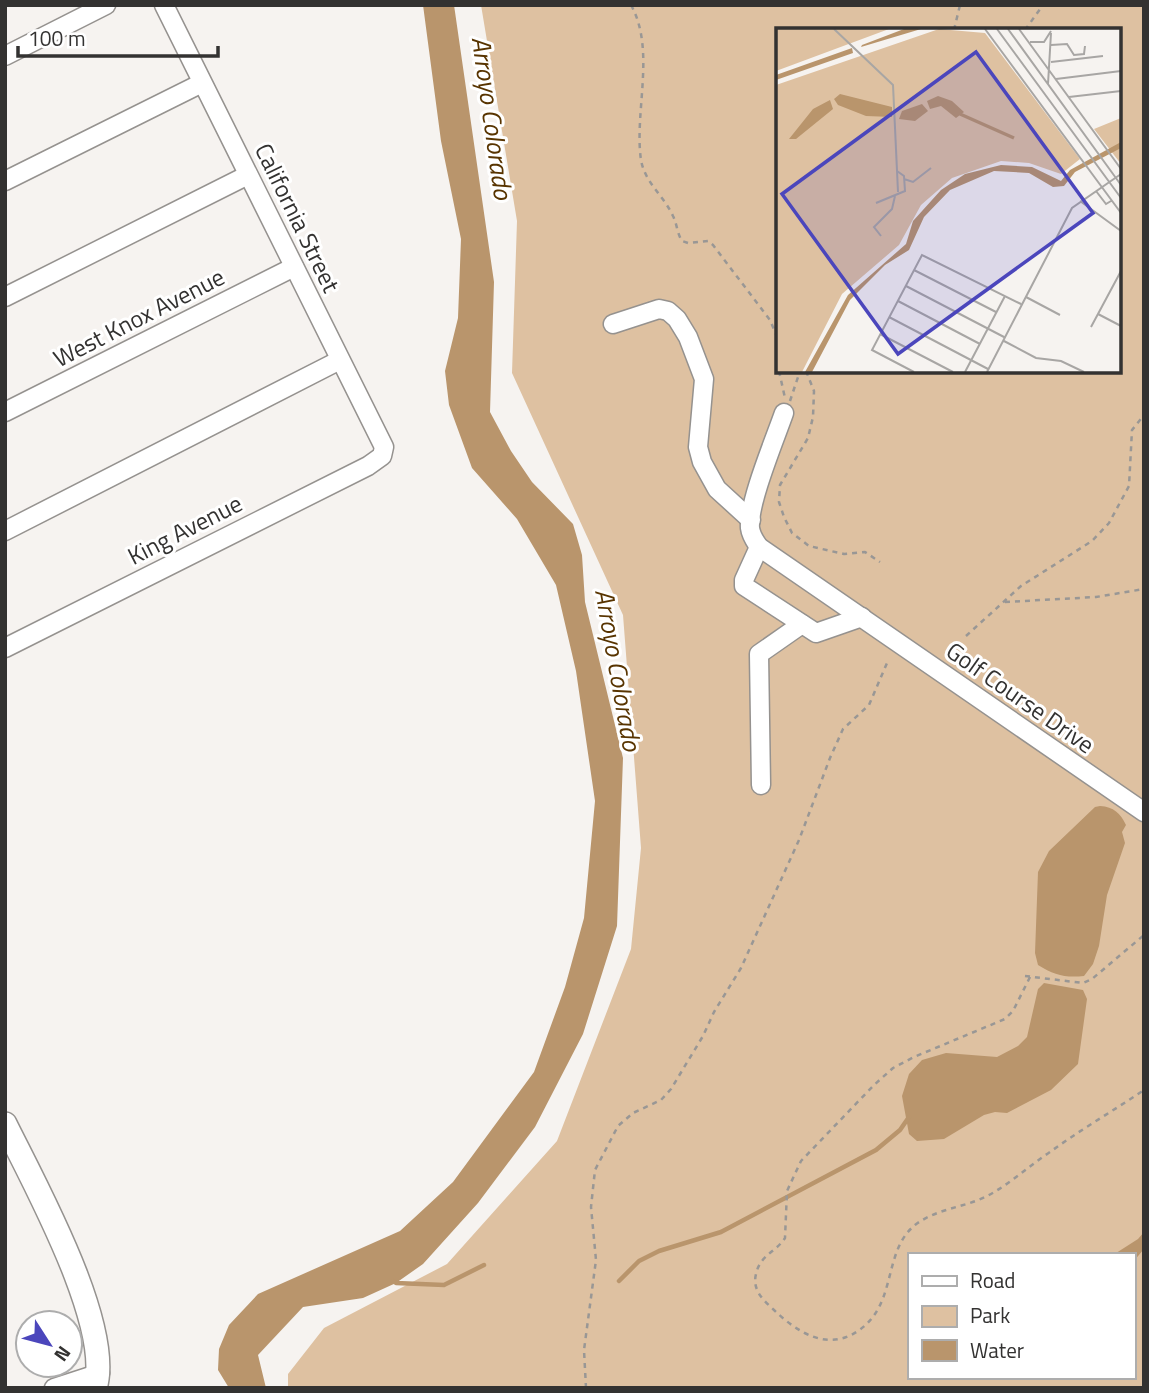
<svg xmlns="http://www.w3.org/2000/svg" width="1149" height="1393" font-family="'Titillium Web',sans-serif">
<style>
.green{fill:#dec1a1;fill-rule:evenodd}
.water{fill:#b9956c}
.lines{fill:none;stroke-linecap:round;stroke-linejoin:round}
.stream{stroke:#b9956c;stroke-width:4.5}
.minor-casing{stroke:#95928f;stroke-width:21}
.major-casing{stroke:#95928f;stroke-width:26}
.path{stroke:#999795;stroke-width:2.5;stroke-dasharray:5 5;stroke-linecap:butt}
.minor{stroke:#fff;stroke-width:18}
.major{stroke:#fff;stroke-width:23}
.labels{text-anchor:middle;stroke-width:6;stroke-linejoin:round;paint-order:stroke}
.street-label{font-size:24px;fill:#333231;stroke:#fff}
.water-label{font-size:26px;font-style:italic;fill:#583400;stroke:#fff}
.inset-river{fill:none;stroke:#b9956c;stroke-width:3.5}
.inset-road{fill:none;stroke:#a8a6a4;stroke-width:2}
.view{fill:#4b46bc;fill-opacity:0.15;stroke:#4b46bc;stroke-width:3.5}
.inset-edge{fill:none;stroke:#333231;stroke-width:3.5}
</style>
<rect width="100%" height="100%" fill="#f6f3f0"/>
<path class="green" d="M481,5H1144V1388H288V1374L324,1328L447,1264L557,1141L631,949L641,848L623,615L512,373L517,221ZM778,30H1119V371H778ZM909,1255H1133V1377H909Z"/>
<g class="water">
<path d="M423,5H454L494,282L490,412L511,451L532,482L573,524L582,555L585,602L623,758L617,926L583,1034L535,1127L478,1203L423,1264L396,1283L363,1298L303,1307L258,1355L266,1388H229L218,1370L219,1349L229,1325L258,1294L400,1231L453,1182L534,1072L565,987L584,918L595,801L576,671L556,585L517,519L472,468L449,405L445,371L458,318L461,239L441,141Z"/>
<path d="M1100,806C1114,807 1120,813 1126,825L1122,832L1125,843L1107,895L1099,946L1093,964L1084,976C1065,978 1054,975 1038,965L1035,953L1038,872L1049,851L1095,807Z"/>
<path d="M1044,983L1083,990L1087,999L1078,1064L1051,1090L1007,1113L995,1112L984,1115L944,1139L917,1141L909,1134L902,1096L909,1074L922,1060L946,1053L997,1057L1018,1046L1027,1037L1038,989Z"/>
<path d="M1144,1232V1249L1133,1262V1255H1113L1138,1239Z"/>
</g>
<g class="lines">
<g class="stream">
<path d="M393,1281L396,1283L444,1285L484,1265"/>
<path d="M619,1281L639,1261L659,1251L721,1232L876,1150L900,1130L909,1117"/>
</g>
<defs>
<g id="minor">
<path d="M5,56L106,5"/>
<path d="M5,181L202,83"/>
<path d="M5,297L248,175"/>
<path d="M613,324L659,309L668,311L677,319L688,337L704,379L698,447L702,462L717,489L751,520"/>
<path d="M5,412L294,267"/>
<path d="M784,413C775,439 748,503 750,528C751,536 755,541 759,547L1144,812"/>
<path d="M5,531L340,360"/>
<path d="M759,547L744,580V586L816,633L862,617"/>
<path d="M5,648L368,466L382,456L384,447L164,5"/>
<path d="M761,785L759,654L802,624"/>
<path d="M54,1388L100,1373"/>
</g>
<path id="major" d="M5,1124C34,1183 114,1327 95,1388"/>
</defs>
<use href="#minor" class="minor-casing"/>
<use href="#major" class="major-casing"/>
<g class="path">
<path d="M631,5C656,50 634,112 641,160C645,183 664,196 673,216C677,224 677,233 682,241L688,243L708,241L713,245L770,320L778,339"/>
<path d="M954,30L960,5"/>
<path d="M1025,30L1043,5"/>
<path d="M778,343V368"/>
<path d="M779,371L785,398"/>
<path d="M806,371L814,391L813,417L808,438L780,485L779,502L784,517L792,533L809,546L844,554L865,552L880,562"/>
<path d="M790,401L800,371"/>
<path d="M1005,602L1096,597L1144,589"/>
<path d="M966,636L1021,586L1092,541L1109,523L1129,486L1132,430L1144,415"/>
<path d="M1025,976L1083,983L1092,979L1144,935"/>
<path d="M1030,977L1013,1011L1005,1019L914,1057L893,1068L874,1085L801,1161L787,1191L785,1238C776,1252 760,1255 756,1274C752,1290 763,1300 774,1310C797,1332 827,1352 858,1331C898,1304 882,1252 915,1225C937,1208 965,1208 989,1195C1011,1183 1029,1166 1050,1152C1080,1130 1113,1111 1144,1090"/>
<path d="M586,1388L584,1350L596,1260L591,1207L595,1170L618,1126L633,1113L661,1100L671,1089L703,1036L714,1012L741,968L799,840L830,758L843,729L869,705L887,663"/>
</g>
<use href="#minor" class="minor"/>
<use href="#major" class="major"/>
</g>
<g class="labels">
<g class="street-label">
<text transform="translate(297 218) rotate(64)" y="8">California Street</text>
<text transform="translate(139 318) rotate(-27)" y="8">West Knox Avenue</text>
<text transform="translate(185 530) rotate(-27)" y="8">King Avenue</text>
<text transform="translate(1020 698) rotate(35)" y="8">Golf Course Drive</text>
</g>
<g class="water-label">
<text transform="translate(492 118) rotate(82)" y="9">Arroyo Colorado</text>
<text transform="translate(618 670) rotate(80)" y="9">Arroyo Colorado</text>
</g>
</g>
<g transform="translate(776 28)">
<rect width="345" height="345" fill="#f6f3f0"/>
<path d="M0,1H113L0,43ZM163,1L209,5L304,131L285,146L253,135L225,133L176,150L145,177L123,217L66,266L26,344H0V57ZM345,90V136L318,101Z" fill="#dec1a1"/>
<path d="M128,1H145L85,19L86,17ZM76,20L77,25L0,52V47ZM64,66L116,79V89L90,88L62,77L58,71ZM162,68L176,73L188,84L180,90L165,78L154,81L151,73ZM54,72L57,81L20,111H13L37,81ZM146,76L152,83L139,93L123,91L126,83ZM345,114V120L299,144L288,158L277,159L253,145L218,143L174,162L148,189L133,222L109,237L74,272L36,344H29L72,267L130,216L137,193L165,162L189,146L225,137L256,139L285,153L294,142Z" fill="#b9956c"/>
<path class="inset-river" d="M184,86L238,110"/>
<path class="inset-road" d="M58,1L117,57L122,164M209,1L345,185M221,1L345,170M232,1L345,157M243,1L345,141M254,14H268L275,3M275,17L291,16L298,27L308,26L309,18M275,34L327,28M280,51L345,43M272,56L275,5M293,69L345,63M128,151L137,154L155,140M320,163L330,176L335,173M304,173L345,203M100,175L129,163L128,148L121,143M105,208L98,199L116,181L119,168M138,242L220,284M130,258L228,309M250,269L284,287M122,273L204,316M322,286L345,298M113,289L212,341M315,299L345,243M104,306L177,344M228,313L260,330L285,333L308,344M138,344L96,322L146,227L245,276M189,344L229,268M211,344L296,180L345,146"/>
<path class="view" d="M200,24L317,185L122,326L6,166Z"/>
<rect width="345" height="345" class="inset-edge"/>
</g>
<rect width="1149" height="1393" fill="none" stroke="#333231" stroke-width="14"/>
<rect x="908" y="1253" width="228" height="126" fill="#ffffff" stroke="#adadad" stroke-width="2"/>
<rect x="922" y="1276" width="35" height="10" fill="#ffffff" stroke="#adadad" stroke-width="2"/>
<text x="970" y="1288" font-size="21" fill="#333231">Road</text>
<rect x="922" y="1306" width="35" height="21" fill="#dec1a1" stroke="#adadad" stroke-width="2"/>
<text x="970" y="1323" font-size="21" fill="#333231">Park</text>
<rect x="922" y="1340" width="35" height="21" fill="#b9956c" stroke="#adadad" stroke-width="2"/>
<text x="970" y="1358" font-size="21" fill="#333231">Water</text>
<g transform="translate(49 1344) rotate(126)"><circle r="33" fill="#ffffff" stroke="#adadad" stroke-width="2"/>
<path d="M0-5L12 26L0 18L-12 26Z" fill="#4b46bc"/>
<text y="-10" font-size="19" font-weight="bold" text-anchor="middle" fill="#333231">N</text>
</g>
<path d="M18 46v10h200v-10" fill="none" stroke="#333231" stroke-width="3.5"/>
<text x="28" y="46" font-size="21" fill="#333231" stroke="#ffffff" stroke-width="5" paint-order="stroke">100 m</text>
</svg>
